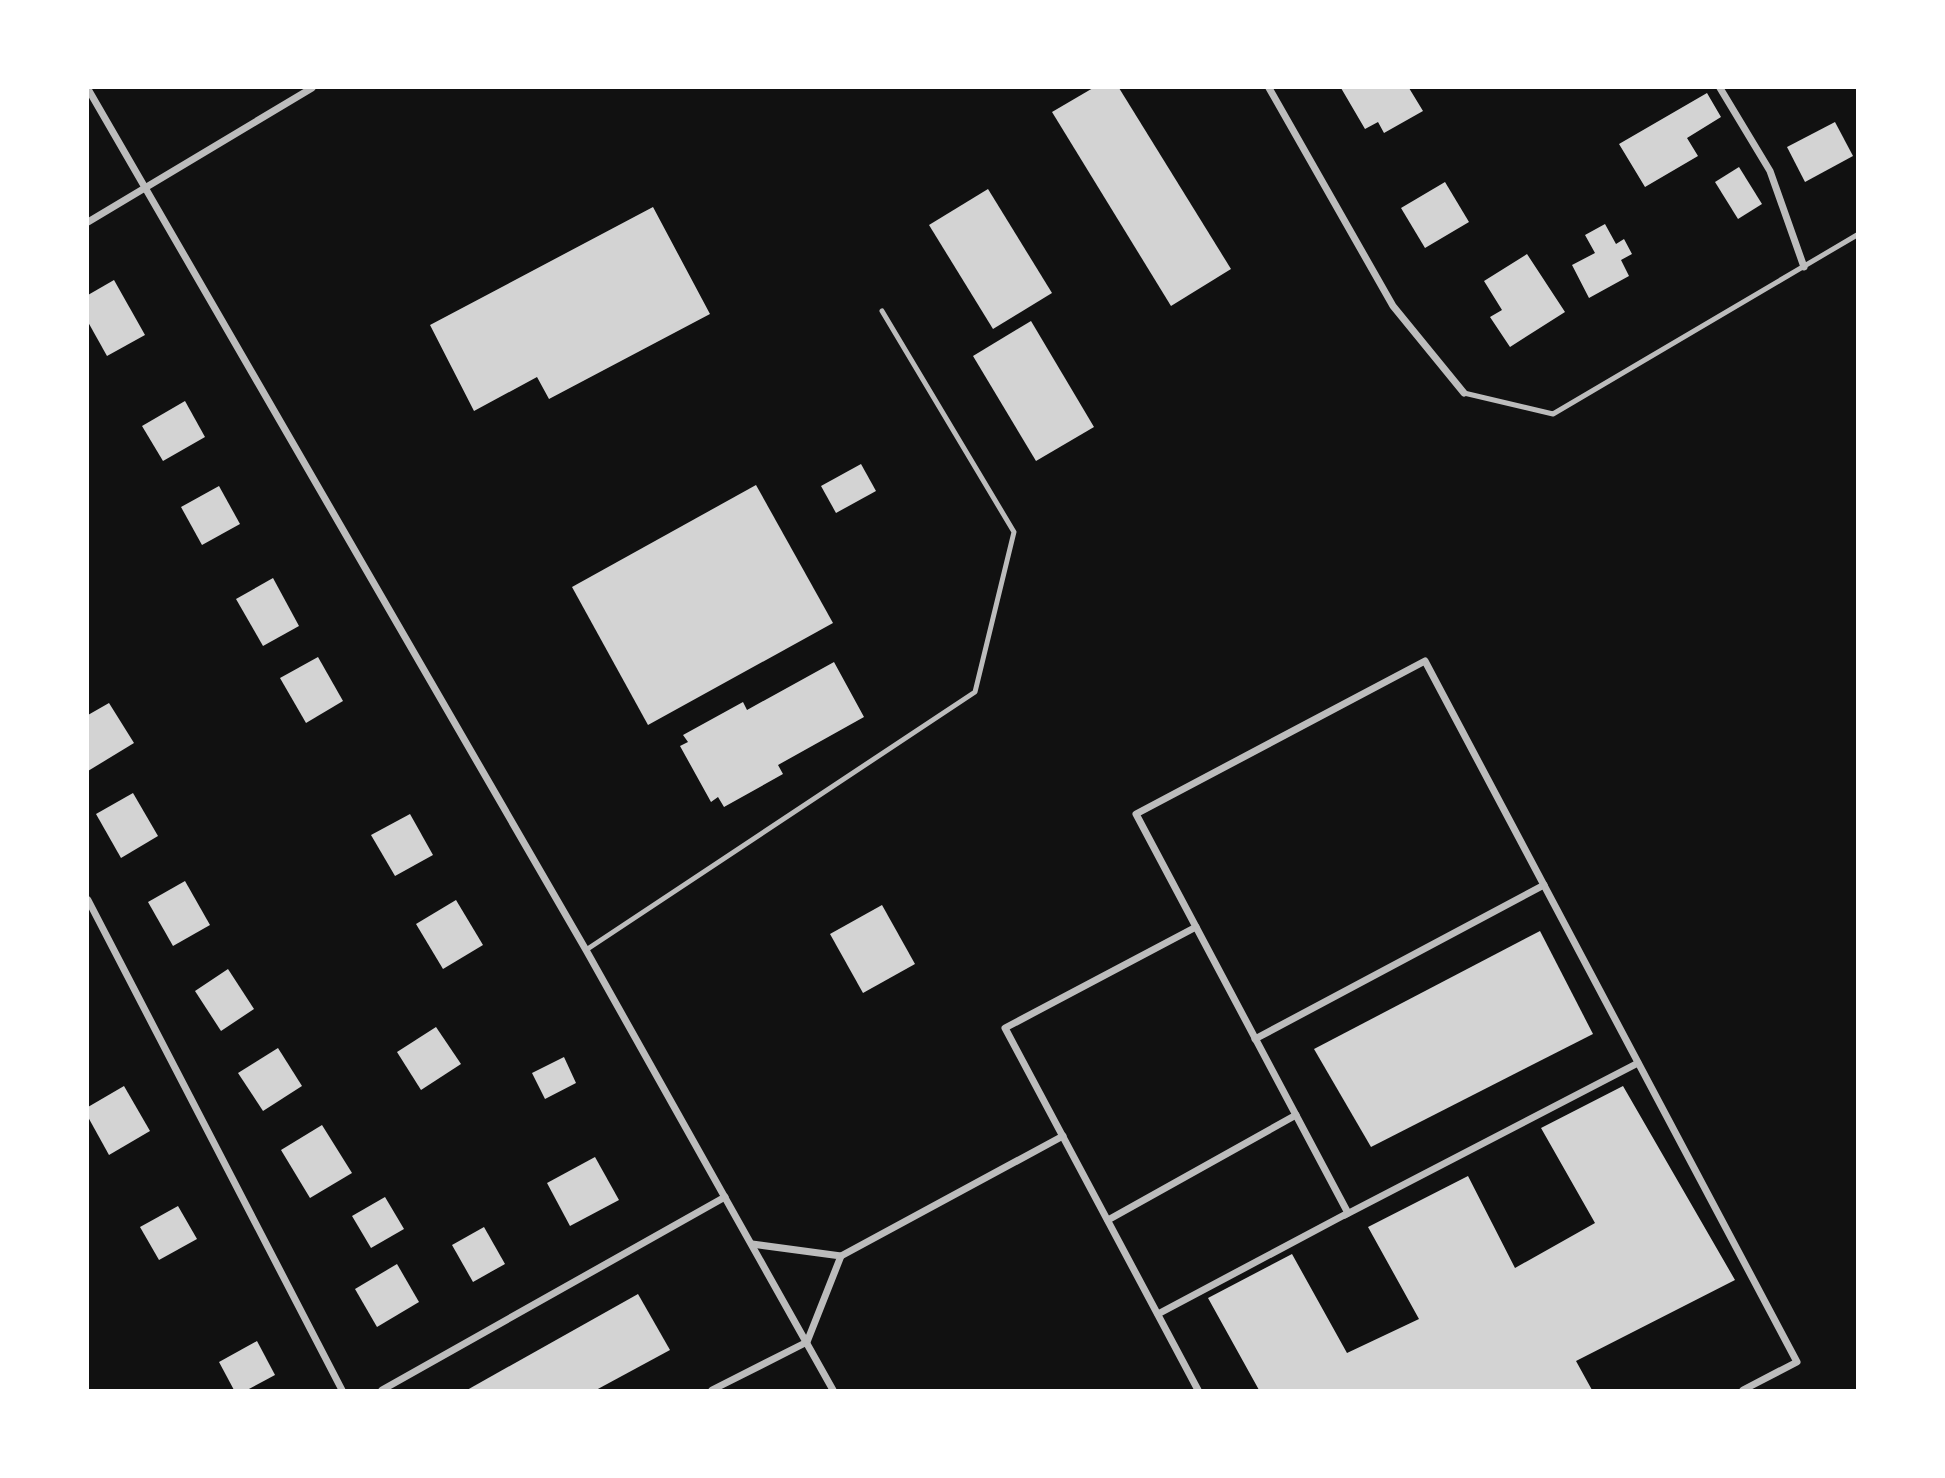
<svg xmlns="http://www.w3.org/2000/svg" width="1945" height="1478" font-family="Overpass,sans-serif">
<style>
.building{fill:#d3d3d3}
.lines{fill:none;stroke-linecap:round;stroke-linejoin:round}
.service{stroke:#bcbcbc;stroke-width:5}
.minor{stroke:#bcbcbc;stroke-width:7}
</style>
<rect width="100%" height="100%" fill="#111"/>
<g class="building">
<path d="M1093,88H1119L1231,269L1171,306L1052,112Z"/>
<path d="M1341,88H1409L1423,111L1384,133L1378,122L1365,129Z"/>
<path d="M1707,93L1721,117L1687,138L1698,156L1645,187L1619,144Z"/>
<path d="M1835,122L1853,156L1805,182L1787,147Z"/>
<path d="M1739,167L1762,204L1738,219L1715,182Z"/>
<path d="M1445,182L1469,222L1425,248L1401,208Z"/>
<path d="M988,189L1052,293L993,329L929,225Z"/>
<path d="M653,207L710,314L549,399L537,377L474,411L430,325Z"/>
<path d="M1605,224L1616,244L1624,239L1632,254L1621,260L1629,276L1589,298L1572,265L1595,253L1585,235Z"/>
<path d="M1527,254L1565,312L1510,347L1490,317L1502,310L1484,281Z"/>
<path d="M114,280L145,335L107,356L88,322V295Z"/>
<path d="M1031,321L1094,427L1036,461L973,356Z"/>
<path d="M185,401L205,437L163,461L142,426Z"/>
<path d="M861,464L876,491L836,513L821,486Z"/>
<path d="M756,485L833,623L648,725L572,587Z"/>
<path d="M219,486L240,524L202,545L181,507Z"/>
<path d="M273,578L299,626L263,646L236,599Z"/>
<path d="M318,657L343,701L306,723L280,678Z"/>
<path d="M834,662L864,717L778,765L783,774L724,807L718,797L711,802L680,746L688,742L683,735L743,702L747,710Z"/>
<path d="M109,703L134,743L88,771V715Z"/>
<path d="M133,793L158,836L121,858L96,814Z"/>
<path d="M410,814L433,855L395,876L371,835Z"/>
<path d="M185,881L210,925L173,946L148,902Z"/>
<path d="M456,900L483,945L443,969L416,924Z"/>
<path d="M882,905L915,964L863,993L830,934Z"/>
<path d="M1540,931L1593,1034L1371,1147L1314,1049Z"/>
<path d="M228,969L254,1009L221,1031L195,991Z"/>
<path d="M436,1027L461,1064L421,1090L397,1052Z"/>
<path d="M278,1048L302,1086L263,1111L238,1073Z"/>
<path d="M564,1057L576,1083L545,1099L532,1073Z"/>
<path d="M124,1086L150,1131L109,1155L88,1117V1107Z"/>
<path d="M1623,1086L1735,1280L1576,1361L1592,1390H1259L1208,1298L1292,1254L1347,1353L1419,1319L1368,1227L1468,1176L1515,1268L1595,1223L1541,1128Z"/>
<path d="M322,1125L352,1173L310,1198L281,1150Z"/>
<path d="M595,1157L619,1200L570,1226L547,1183Z"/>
<path d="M385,1197L404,1229L371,1248L352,1216Z"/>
<path d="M178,1206L197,1239L159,1260L140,1227Z"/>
<path d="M484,1227L505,1264L473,1282L452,1245Z"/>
<path d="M397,1264L419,1302L377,1327L355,1289Z"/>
<path d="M638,1294L670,1350L596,1390H467Z"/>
<path d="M257,1341L275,1375L247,1390H234L219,1362Z"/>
</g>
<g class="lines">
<g class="service">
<path d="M1464,393L1553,414L1857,235"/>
<path d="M586,950L975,692L1014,532L882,311"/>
</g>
<g class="minor">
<path d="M1269,88L1393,306L1464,393"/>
<path d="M1720,88L1770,171L1804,267"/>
<path d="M88,89L586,950L833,1390"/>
<path d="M88,222L312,88"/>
<path d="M88,900L342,1390"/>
<path d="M1196,927L1005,1028L1198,1390"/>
<path d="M1255,1039L1544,885"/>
<path d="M1345,1215L1638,1063"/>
<path d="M1108,1220L1296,1115"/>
<path d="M841,1256L1063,1136"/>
<path d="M1158,1314L1348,1213L1136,814L1425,661L1797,1362L1743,1390"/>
<path d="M382,1390L725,1197"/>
<path d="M712,1390L807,1342L841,1256L752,1244"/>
</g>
</g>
<rect width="1945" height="1478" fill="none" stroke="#ffffff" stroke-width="178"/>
</svg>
